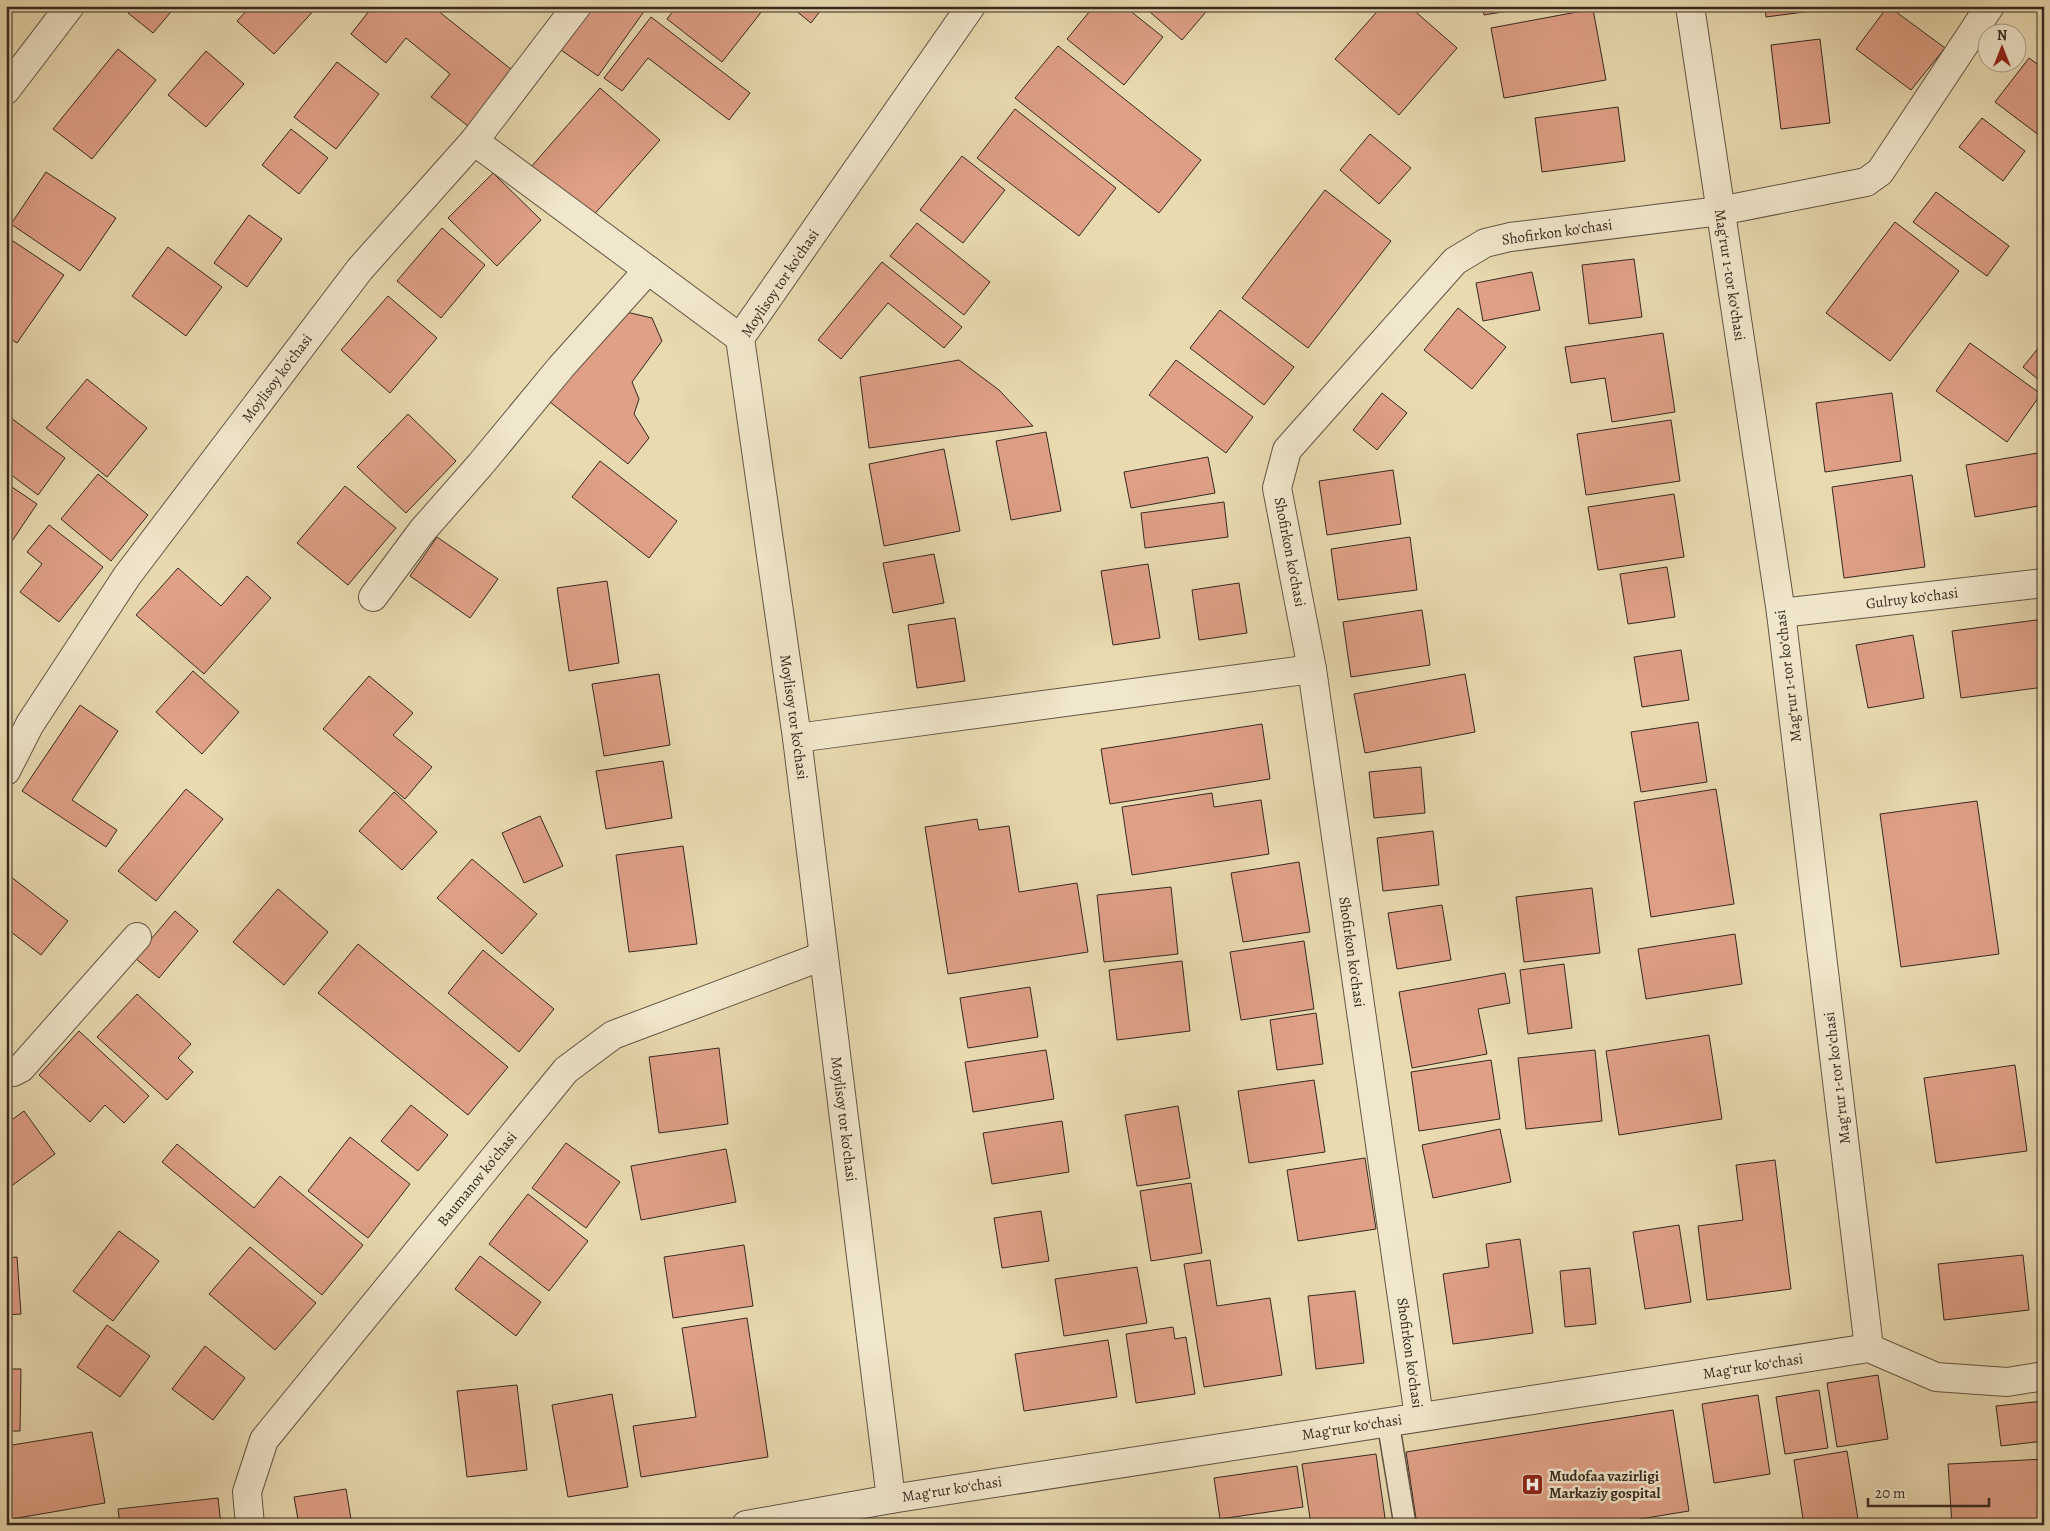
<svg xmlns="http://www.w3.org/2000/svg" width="2050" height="1531" font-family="Alegreya,serif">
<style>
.building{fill:#dfa086;stroke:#362921}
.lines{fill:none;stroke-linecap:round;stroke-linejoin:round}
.lane-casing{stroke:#635545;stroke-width:24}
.street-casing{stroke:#635545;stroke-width:30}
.lane{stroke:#f1e7cc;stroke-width:21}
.street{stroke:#f1e7cc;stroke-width:28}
.rail{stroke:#362921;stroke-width:4;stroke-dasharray:9 9;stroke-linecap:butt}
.labels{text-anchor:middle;stroke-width:5;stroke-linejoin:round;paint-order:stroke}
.street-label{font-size:15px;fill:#362921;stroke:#f1e7cc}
.poi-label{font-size:15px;font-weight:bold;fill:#362921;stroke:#f1e7cc;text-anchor:start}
</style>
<rect width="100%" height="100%" fill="#e9dab0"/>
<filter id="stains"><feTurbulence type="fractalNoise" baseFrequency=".004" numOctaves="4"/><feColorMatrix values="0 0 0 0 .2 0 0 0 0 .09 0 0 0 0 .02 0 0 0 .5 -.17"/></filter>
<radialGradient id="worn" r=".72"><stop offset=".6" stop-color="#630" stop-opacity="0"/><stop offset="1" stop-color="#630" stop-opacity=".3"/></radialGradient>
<g class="building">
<path d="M134,6H176L153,33L128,13Z"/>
<path d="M251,6H316L317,7L274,54L237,21Z"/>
<path d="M373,6H432L512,70L468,126L431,97L450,74L406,38L386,63L351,34Z"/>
<path d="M591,6H639L645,10L598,76L561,50Z"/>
<path d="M677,6H766L722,62L667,19Z"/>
<path d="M790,6H824L811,23Z"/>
<path d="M1094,6H1124L1163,37L1124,85L1067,39Z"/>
<path d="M1143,6H1211L1182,40Z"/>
<path d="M1382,6H1409L1457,48L1399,115L1335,59Z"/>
<path d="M1482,6H1538L1484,15Z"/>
<path d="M1765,6H1827V9L1766,17Z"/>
<path d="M1888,6L1945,48L1911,90L1856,49Z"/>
<path d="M1593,9L1606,80L1504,98L1491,28Z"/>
<path d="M651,17L750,93L729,120L648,58L622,91L604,78Z"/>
<path d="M1820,39L1830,123L1781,129L1771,45Z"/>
<path d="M1058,46L1201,160L1159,213L1015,98Z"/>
<path d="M118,49L156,80L92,159L53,129Z"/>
<path d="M206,51L244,84L206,127L168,95Z"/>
<path d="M2029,58L2044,69V139L1995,102Z"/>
<path d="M337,62L379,94L336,149L294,117Z"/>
<path d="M600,88L660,140L591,218L531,167Z"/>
<path d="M1618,107L1625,161L1542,172L1535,118Z"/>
<path d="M1015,109L1116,188L1079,236L977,158Z"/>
<path d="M1982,118L2025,151L2003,181L1959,147Z"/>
<path d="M291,129L328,158L299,194L262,165Z"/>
<path d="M1370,134L1411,168L1379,204L1340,170Z"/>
<path d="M962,156L1005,190L963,243L920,210Z"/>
<path d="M46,172L116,218L80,271L11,224Z"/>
<path d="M493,173L541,220L497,266L448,218Z"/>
<path d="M1325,190L1391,241L1308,348L1242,298Z"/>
<path d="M1936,192L2009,246L1987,276L1913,222Z"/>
<path d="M249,215L282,239L247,287L214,263Z"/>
<path d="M1895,222L1959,271L1890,361L1826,313Z"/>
<path d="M917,223L990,282L964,315L890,256Z"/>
<path d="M442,228L485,265L441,318L397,281Z"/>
<path d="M13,241L64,275L17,343L6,336V250Z"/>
<path d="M168,247L222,287L186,336L132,296Z"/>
<path d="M1634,259L1642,317L1589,324L1582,265Z"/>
<path d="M882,262L962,327L944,348L888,303L841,359L818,340Z"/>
<path d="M1532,272L1540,310L1483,321L1476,283Z"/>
<path d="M388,296L437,338L390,393L341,350Z"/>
<path d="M1458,308L1506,347L1472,389L1424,350Z"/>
<path d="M1220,310L1294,367L1264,405L1190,348Z"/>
<path d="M622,311L652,318L662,341L632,382L639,399L634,414L649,438L628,464L550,402Z"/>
<path d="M1663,333L1675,412L1612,422L1605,378L1571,383L1565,347Z"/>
<path d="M2044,341V384L2023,367Z"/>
<path d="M1970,343L2041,394L2007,442L1936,391Z"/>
<path d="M959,360L999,390L1033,426L869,448L860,377Z"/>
<path d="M1176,360L1253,417L1226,453L1149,395Z"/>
<path d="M87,379L147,428L107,477L46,428Z"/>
<path d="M1382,393L1407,413L1377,450L1353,430Z"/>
<path d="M1892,393L1901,461L1825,472L1816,403Z"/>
<path d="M408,414L456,461L406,513L357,467Z"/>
<path d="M7,415L65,458L38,495L6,471Z"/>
<path d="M1671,420L1680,481L1586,495L1577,434Z"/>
<path d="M1046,432L1061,511L1011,520L996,441Z"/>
<path d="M944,449L960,531L884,546L869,464Z"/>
<path d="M2044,452V505L1975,517L1966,465Z"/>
<path d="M1208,457L1215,493L1131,508L1124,472Z"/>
<path d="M600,461L677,521L649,558L572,497Z"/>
<path d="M1393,470L1401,524L1327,535L1319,481Z"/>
<path d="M98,474L148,515L111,561L61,519Z"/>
<path d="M1912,475L1925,567L1844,578L1832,487Z"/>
<path d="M6,483L37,504L6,550Z"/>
<path d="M345,486L396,528L348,585L297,543Z"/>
<path d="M1674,494L1684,557L1598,570L1588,507Z"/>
<path d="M1224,502L1228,537L1145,548L1141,513Z"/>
<path d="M49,525L103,567L59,622L20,592L42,564L27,552Z"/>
<path d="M437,537L498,579L470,618L410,576Z"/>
<path d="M1410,537L1417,590L1338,600L1331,549Z"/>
<path d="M934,554L944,603L893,613L883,563Z"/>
<path d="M1148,564L1160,638L1113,645L1101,571Z"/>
<path d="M1667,567L1675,617L1628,624L1620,574Z"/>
<path d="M178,568L221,606L247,576L271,598L204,674L136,615Z"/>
<path d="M607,581L619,663L569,671L557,588Z"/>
<path d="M1239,583L1247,633L1199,640L1192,590Z"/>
<path d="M6,601L11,604L6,611Z"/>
<path d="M1422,610L1430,665L1351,677L1343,622Z"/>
<path d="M955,618L965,681L917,688L908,625Z"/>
<path d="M2044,619V687L1961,698L1952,631Z"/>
<path d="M1913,635L1924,698L1868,708L1856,645Z"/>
<path d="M1681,650L1689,700L1642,707L1634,657Z"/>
<path d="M193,671L239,712L202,754L156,712Z"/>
<path d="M659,674L670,745L604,756L592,684Z"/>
<path d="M1465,674L1475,732L1365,753L1354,694Z"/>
<path d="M369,676L413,713L393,735L432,767L405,799L323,729Z"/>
<path d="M80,705L118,731L72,800L117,830L106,847L22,791Z"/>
<path d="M1698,722L1707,782L1641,792L1631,732Z"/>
<path d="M1262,724L1270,779L1110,804L1101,749Z"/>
<path d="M663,761L672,818L606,829L596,771Z"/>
<path d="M1421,767L1425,813L1374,818L1369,772Z"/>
<path d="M186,789L223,819L156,901L118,871Z"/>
<path d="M1716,789L1734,904L1651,917L1634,802Z"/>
<path d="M394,792L437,832L402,870L359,831Z"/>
<path d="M1212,793L1214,807L1261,800L1269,854L1132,875L1122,807Z"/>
<path d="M1977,801L1999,954L1901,967L1880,814Z"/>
<path d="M540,816L563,866L524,883L502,833Z"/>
<path d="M977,819L979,830L1009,826L1019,892L1077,883L1088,952L948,974L925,827Z"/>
<path d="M1433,831L1439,885L1383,891L1377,838Z"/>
<path d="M683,846L697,944L629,952L616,855Z"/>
<path d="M472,859L537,914L502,954L437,898Z"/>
<path d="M1299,862L1310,932L1243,942L1231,873Z"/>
<path d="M6,873L68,921L41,955L6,928Z"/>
<path d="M1171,887L1178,954L1104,962L1097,895Z"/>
<path d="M1592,888L1600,953L1524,962L1516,897Z"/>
<path d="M278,889L328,932L284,985L233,942Z"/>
<path d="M1442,905L1451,960L1397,969L1388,913Z"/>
<path d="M175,911L198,931L159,978L135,958Z"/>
<path d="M1735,934L1742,984L1646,999L1638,949Z"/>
<path d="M1304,941L1314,1009L1241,1020L1230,952Z"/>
<path d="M358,944L508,1067L468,1115L318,993Z"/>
<path d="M483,950L554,1009L519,1052L448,993Z"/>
<path d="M1182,961L1190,1031L1117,1040L1109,970Z"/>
<path d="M1564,964L1572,1028L1528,1034L1520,970Z"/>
<path d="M1505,973L1510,1003L1478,1009L1487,1054L1412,1068L1399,992Z"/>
<path d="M1030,987L1038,1037L968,1048L960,998Z"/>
<path d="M137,994L191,1044L178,1058L193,1072L167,1100L97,1037Z"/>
<path d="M1316,1013L1323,1064L1277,1070L1270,1020Z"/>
<path d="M79,1031L149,1096L124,1123L105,1105L90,1122L39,1075Z"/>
<path d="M1709,1035L1722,1119L1619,1135L1606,1051Z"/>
<path d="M719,1048L728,1124L659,1133L649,1057Z"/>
<path d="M1046,1050L1054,1099L973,1112L965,1062Z"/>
<path d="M1595,1050L1602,1121L1526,1129L1518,1058Z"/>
<path d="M1491,1060L1500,1119L1419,1131L1411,1072Z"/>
<path d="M2015,1065L2027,1151L1936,1163L1924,1078Z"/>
<path d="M1314,1080L1325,1152L1249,1163L1238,1091Z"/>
<path d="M411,1105L448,1135L418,1171L381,1141Z"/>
<path d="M1178,1106L1190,1178L1137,1186L1125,1115Z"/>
<path d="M24,1111L55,1154L10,1187L6,1182V1124Z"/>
<path d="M1062,1121L1069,1172L992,1184L983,1133Z"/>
<path d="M1500,1129L1511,1182L1433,1198L1422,1145Z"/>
<path d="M350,1137L410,1184L368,1238L308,1191Z"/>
<path d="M566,1143L620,1182L586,1228L532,1188Z"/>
<path d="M177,1144L254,1208L280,1176L363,1245L322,1295L162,1162Z"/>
<path d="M726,1149L736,1202L641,1220L631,1166Z"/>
<path d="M1365,1158L1376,1229L1298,1241L1287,1170Z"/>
<path d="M1775,1160L1791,1289L1707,1300L1698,1226L1743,1220L1736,1165Z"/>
<path d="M1191,1183L1202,1253L1151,1261L1140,1191Z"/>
<path d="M528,1194L588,1241L549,1291L489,1244Z"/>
<path d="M1041,1211L1049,1261L1002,1268L994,1218Z"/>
<path d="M1679,1225L1691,1302L1645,1309L1633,1232Z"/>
<path d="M119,1231L159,1261L113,1321L73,1291Z"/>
<path d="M1520,1239L1533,1333L1453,1344L1443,1274L1489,1267L1486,1244Z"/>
<path d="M744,1245L753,1306L673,1318L664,1257Z"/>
<path d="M250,1247L316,1303L275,1350L209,1294Z"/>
<path d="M2023,1255L2029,1310L1944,1320L1938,1264Z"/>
<path d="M480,1256L541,1302L516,1336L455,1289Z"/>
<path d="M17,1257L21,1314L6,1315V1258Z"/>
<path d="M1210,1260L1217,1306L1270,1298L1282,1375L1204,1387L1184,1264Z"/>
<path d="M1137,1267L1147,1323L1064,1336L1055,1279Z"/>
<path d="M1590,1268L1596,1324L1565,1327L1560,1271Z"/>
<path d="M1355,1291L1364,1363L1316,1369L1308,1296Z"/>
<path d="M747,1318L768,1457L641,1477L633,1426L696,1417L682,1328Z"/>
<path d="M107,1325L150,1356L120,1397L77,1367Z"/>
<path d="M1173,1327L1175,1339L1186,1337L1195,1394L1136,1403L1126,1334Z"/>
<path d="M1108,1340L1117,1397L1024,1411L1015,1354Z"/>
<path d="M205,1346L245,1378L213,1420L172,1389Z"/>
<path d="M6,1369H21L20,1431H6Z"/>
<path d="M1878,1375L1888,1439L1837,1447L1827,1383Z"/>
<path d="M517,1385L527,1470L467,1477L457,1391Z"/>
<path d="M1819,1390L1828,1448L1785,1454L1776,1397Z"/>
<path d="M612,1394L628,1487L568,1497L552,1405Z"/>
<path d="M1758,1395L1770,1474L1714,1483L1702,1404Z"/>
<path d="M2044,1401V1441L2001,1446L1996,1406Z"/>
<path d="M1673,1410L1689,1511L1603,1525H1417L1406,1452Z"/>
<path d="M92,1432L105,1503L6,1520V1446Z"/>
<path d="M1847,1451L1859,1525H1804L1794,1460Z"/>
<path d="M1376,1454L1386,1525H1311L1302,1464Z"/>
<path d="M2044,1459V1525H1952L1948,1464Z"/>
<path d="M1297,1466L1303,1507L1220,1519L1214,1478Z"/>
<path d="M346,1489L352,1525H299L294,1497Z"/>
<path d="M218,1498L221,1525H120L118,1509Z"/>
<path d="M1791,1519L1792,1525H1751Z"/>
</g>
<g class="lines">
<defs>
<path id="lane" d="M1388,1422L1405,1525"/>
<g id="street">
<path d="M1690,6L1781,613L1869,1348"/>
<path d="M6,90L70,6"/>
<path d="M474,141L740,338"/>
<path d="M373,597L422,531L480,465L561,367L648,270"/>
<path d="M1781,613L2044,583"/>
<path d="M797,738L1312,669"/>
<path d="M6,771L30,724L127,576L360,269L474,141L577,6"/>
<path d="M6,1070L13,1072L21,1068L137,937"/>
<path d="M1419,1417L1312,669L1277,488L1287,450L1455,261L1485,243L1510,237L1720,211L1866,182L1880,172L1990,6"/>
<path d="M891,1499L797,738L740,338L971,6"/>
<path d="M250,1525L247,1492L264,1440L566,1070L613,1035L823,956"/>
<path d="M746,1525L891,1499L1869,1348L1936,1377L2007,1382L2044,1376"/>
</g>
</defs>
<use href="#lane" class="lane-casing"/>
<use href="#street" class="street-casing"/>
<use href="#lane" class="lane"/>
<use href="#street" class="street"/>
<path class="rail" d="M6,14L13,6"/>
</g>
<defs>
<symbol id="hospital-square" viewBox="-11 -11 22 22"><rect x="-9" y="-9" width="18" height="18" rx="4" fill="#8f2418" stroke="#f1e7cc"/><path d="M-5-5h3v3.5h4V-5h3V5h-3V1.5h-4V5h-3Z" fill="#fff"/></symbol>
</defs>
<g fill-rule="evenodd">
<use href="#hospital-square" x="1520" y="1472" width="25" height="25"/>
</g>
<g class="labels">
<g class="street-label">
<text transform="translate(1557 232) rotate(-8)" y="5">Shofirkon ko'chasi</text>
<text transform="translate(1730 275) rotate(81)" y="5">Magʻrur 1-tor koʻchasi</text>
<text transform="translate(780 283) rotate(-56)" y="5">Moylisoy tor ko'chasi</text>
<text transform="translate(277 378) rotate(-53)" y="5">Moylisoy koʻchasi</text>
<text transform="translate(1290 552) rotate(79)" y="5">Shofirkon ko'chasi</text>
<text transform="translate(1912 598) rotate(-7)" y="5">Gulruy ko'chasi</text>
<text transform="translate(1788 676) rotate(-97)" y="5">Magʻrur 1-tor koʻchasi</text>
<text transform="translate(794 717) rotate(82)" y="5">Moylisoy tor ko'chasi</text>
<text transform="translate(1352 952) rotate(82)" y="5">Shofirkon ko'chasi</text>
<text transform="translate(1837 1078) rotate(-97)" y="5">Magʻrur 1-tor koʻchasi</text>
<text transform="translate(844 1119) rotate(83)" y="5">Moylisoy tor ko'chasi</text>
<text transform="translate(477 1179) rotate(-51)" y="5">Baumanov ko'chasi</text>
<text transform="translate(1410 1353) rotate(82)" y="5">Shofirkon ko'chasi</text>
<text transform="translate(1753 1366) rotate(-9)" y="5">Magʻrur koʻchasi</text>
<text transform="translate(1352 1427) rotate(-9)" y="5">Magʻrur koʻchasi</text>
<text transform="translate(952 1489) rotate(-9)" y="5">Magʻrur koʻchasi</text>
</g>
<g class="poi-label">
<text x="1549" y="1481">Mudofaa vazirligi<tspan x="1549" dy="17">Markaziy gospital</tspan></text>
</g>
</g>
<rect width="2050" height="1531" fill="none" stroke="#e9dab0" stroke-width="25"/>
<rect x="8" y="8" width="2035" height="1516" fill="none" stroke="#362921" stroke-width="2.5"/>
<rect x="12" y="12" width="2025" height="1506" fill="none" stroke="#362921"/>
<g transform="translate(2002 48)"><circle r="24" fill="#f1e7cc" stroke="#a69b88"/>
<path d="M0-4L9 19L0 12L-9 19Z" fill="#8f2418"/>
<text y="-8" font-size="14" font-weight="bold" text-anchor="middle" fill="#362921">N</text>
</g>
<path d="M1868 1498v8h121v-8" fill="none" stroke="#362921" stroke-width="2.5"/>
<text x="1875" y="1498" font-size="15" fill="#362921" stroke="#f1e7cc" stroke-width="4" paint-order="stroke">20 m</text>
<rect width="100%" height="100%" filter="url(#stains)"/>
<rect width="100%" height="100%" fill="url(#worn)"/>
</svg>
